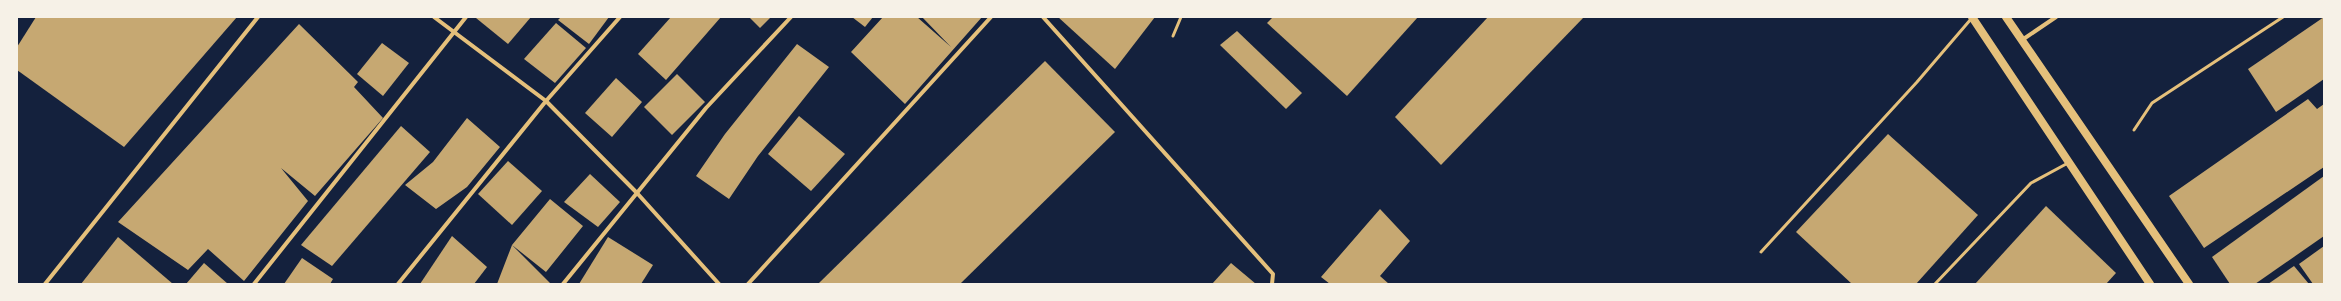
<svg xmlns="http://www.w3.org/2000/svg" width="2341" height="301" font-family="'Space Grotesk',sans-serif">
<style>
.building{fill:#c6a872}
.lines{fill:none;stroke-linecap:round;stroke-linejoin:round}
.service{stroke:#e5c07b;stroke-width:3}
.minor{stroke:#e5c07b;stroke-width:4}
.secondary{stroke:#e5c07b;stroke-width:8}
</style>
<rect width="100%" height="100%" fill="#14213d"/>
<g class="building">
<path d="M36,17H237L124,147L17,70V47Z"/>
<path d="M477,17H531L508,44L476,18Z"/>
<path d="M561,17H609L589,44L558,20Z"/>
<path d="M671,17H721L666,80L638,54Z"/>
<path d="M749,17H771L760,28Z"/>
<path d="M852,17H873L865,27Z"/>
<path d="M883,17H917L951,47L922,17H982L905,104L851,52Z"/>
<path d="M1058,17H1155L1115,69Z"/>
<path d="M1273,17H1418L1347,96L1267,23Z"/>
<path d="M1488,17H1584L1441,165L1395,117Z"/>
<path d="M2324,17V79L2276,112L2248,69Z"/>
<path d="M556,23L586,48L555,83L524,59Z"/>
<path d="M299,24L358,82L354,87L383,118L315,196L281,168L308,201L244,281L208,249L188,270L118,222Z"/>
<path d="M1237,31L1302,93L1286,109L1220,45Z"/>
<path d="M382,43L409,63L383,96L357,74Z"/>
<path d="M797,44L829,67L758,156L729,199L696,176L725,134Z"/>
<path d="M1045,61L1115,132L960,284H818Z"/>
<path d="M677,74L705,102L672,135L644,107Z"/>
<path d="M616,78L642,102L612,137L585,113Z"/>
<path d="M2308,99L2317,109L2324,104V167L2204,248L2169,196Z"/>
<path d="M799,116L845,154L811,191L768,154Z"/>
<path d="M467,118L500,147L467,187L436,209L405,185L433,162Z"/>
<path d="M401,126L430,152L332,266L301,245Z"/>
<path d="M1888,134L1978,215L1916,284H1852L1796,232Z"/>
<path d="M508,161L542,191L512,225L478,194Z"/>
<path d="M590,174L620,202L598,227L564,202Z"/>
<path d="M2324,176V236L2255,284H2230L2212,257Z"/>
<path d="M550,199L583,226L546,272L512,245L550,283L497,284L512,245Z"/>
<path d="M2046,206L2116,273L2106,284H1975Z"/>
<path d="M1380,209L1410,241L1380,276L1389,284H1330L1321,277Z"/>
<path d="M452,236L487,267L474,284H420Z"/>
<path d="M118,237L173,284H81Z"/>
<path d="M608,237L653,265L641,284H579Z"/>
<path d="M2324,246V284H2313L2299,264Z"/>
<path d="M302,258L333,279L330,284H284Z"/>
<path d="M204,263L228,284H186Z"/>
<path d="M1231,263L1256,284H1212Z"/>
<path d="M2294,266L2309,284H2268Z"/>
</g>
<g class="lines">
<g class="service">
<path d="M1173,36L1181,17"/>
<path d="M2134,130L2152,103L2283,17"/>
<path d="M1761,252L1917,82L1971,19"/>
<path d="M1935,284L2031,183L2068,163"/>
</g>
<g class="minor">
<path d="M434,17L546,101L637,193L719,284"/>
<path d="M1043,17L1273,274L1272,284"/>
<path d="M2022,40L2056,17"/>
<path d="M45,284L258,17"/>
<path d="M254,284L466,17"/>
<path d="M398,284L546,101L620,17"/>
<path d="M563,284L706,108L791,17"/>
<path d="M748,284L991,17"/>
</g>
<g class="secondary">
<path d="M1972,17L2150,284"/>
<path d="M2006,17L2189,284"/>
</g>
</g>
<rect width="2341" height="301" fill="none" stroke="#f6f1e7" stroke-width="36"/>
</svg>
